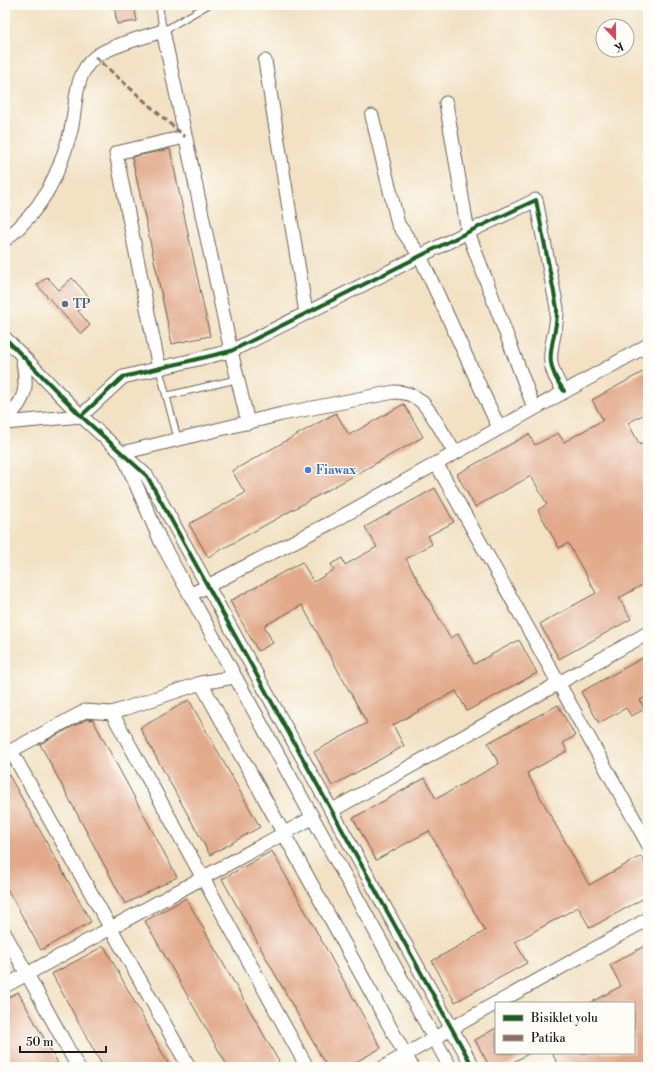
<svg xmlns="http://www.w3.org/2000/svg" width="653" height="1072" font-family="'Libre Bodoni',serif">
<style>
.building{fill:#e2a98a}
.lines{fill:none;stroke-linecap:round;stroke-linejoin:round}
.service-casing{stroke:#676156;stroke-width:8}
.minor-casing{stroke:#676156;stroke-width:15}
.service{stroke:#fff;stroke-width:6}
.minor{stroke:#fff;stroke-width:13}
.quiet{stroke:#8d6e63;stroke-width:3;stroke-dasharray:6 3;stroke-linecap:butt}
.cycleway-casing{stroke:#fdfcf7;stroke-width:6}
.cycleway{stroke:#1b5e20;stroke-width:4}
.service-dot{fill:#5c6f8a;stroke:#fdfcf7;stroke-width:1.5}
.shop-dot{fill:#3f7fe0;stroke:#fdfcf7;stroke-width:1.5}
.labels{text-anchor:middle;stroke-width:3;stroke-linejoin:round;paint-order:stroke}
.service-label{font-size:12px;font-weight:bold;fill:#4e5e75;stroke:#fdfcf7;text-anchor:start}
.shop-label{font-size:12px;font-weight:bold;fill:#366cbe;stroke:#fdfcf7;text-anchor:start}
</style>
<rect width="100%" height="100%" fill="#fdfcf7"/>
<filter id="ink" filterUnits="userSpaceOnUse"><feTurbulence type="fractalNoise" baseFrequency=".025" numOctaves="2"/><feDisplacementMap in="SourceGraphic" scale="8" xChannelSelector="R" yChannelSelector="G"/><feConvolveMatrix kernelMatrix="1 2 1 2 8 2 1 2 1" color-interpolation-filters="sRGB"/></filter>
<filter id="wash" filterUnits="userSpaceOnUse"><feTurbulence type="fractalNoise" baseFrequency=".012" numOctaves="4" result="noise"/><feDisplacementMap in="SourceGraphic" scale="16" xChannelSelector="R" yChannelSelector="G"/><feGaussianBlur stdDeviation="0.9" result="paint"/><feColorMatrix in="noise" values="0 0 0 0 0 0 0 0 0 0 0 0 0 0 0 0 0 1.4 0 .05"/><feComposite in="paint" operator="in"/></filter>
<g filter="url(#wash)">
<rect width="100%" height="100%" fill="#f2e1c3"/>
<g id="blocks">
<g class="building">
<path d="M114,5H134L137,21L117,24Z"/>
<path d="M170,149L210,336L172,344L132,157Z"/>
<path d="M47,277L59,290L72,278L91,299L78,311L90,325L81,334L37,285Z"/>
<path d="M648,369V412L628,423L640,445L648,440V582L619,598L631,619L559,659L540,624L596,593L568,543L559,548L538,510L547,504L531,476L475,507L457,474L529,434L535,445L558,433L564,442L603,420L592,400Z"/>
<path d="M404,404L423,437L208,557L189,524L245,493L232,471L336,413L349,435Z"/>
<path d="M435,488L454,522L428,536L432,544L406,559L450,638L458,634L474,664L519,640L537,673L467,711L456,691L393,725L404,746L332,786L314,752L367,723L302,605L264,626L273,643L258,651L230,601L302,562L314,582L334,570L331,564L342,558L345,565L377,547L365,527Z"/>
<path d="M648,655V696L640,700L645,709L631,716L626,708L599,723L581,692Z"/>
<path d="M189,700L260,827L210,855L140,728Z"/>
<path d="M558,705L575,736L563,743L567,751L527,773L589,885L641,856L648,868V896L590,928L578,907L515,942L527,963L455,1002L432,961L485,931L429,831L376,860L353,818L425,778L436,799L499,764L488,743Z"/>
<path d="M87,719L93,720L177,877L125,904L40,744Z"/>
<path d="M5,768L91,922L41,950L5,885Z"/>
<path d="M272,851L381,1048L347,1067H327L222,879Z"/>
<path d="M186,898L282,1067H228L145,921Z"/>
<path d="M648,944V1067H559L552,1053H634V1003H590L621,986L610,965Z"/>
<path d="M104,946L170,1067H103L52,974Z"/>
<path d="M18,992L60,1067H5V999Z"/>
<path d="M496,1028V1053H530L504,1067H490L475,1040Z"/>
</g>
</g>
</g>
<g filter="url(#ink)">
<use href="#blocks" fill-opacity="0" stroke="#676156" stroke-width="1"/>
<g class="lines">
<defs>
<g id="service">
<path d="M159,5L163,31L208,5"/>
<path d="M159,368L178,440"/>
<path d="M166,396L238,379"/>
</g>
<g id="minor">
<path d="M265,61L306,313"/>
<path d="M446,103L468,232L534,408"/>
<path d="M372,116L398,224L420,256L499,428"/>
<path d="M5,240C42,210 59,176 71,130C77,106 73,75 95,57C109,46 144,37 163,31L231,351L248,423"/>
<path d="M5,338L81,416L147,476L473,1067"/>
<path d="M159,368L116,153L185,137"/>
<path d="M81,416L123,377L231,351L468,232L536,200L557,308C558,343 538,356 564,391"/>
<path d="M5,420C29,398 27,386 22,355"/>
<path d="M5,423L81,416"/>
<path d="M122,453L282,414L394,392C418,392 425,404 437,423C443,433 449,443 455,453"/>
<path d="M124,457L161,542L450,1067"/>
<path d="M436,463L648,844"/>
<path d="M190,595L332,522L648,345"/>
<path d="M234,677L201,683L412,1067"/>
<path d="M112,713L307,1067"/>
<path d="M11,751L189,1067"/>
<path d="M5,754L85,711L112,713L201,683"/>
<path d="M331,811L648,633"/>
<path d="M5,934L78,1067"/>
<path d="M5,986L312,818"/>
<path d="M497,1003L648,919"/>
<path d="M384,1067L496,1003"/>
</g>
</defs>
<use href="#service" class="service-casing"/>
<use href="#minor" class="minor-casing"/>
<use href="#service" class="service"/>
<use href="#minor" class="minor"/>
<path class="quiet" d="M95,57L185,137"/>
<defs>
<g id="cycleway">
<path d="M5,338L81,416L147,476L473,1067"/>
<path d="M81,416L123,377L231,351L468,232L536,200L557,308C558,343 538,356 564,391"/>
</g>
</defs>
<use href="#cycleway" class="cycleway-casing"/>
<use href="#cycleway" class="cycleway"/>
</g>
</g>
<circle class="service-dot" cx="65" cy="304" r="4"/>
<circle class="shop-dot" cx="308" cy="470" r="4"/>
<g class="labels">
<g class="service-label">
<text x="73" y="308">TP</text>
</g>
<g class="shop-label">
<text x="316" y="474">Fiawax</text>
</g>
</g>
<rect width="653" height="1072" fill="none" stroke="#fdfcf7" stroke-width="20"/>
<rect x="495" y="1002" width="140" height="52" fill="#fdfcf7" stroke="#a3a29f"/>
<rect x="503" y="1015" width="20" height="6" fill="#1b5e20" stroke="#a3a29f"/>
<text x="531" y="1022" font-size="12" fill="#1c1c1c">Bisiklet yolu</text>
<rect x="503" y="1035" width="20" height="6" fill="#8d6e63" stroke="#a3a29f"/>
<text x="531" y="1042" font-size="12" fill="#1c1c1c">Patika</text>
<g transform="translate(615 38) rotate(158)"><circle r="19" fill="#fdfcf7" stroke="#a3a29f"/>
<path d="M0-3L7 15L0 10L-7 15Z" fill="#d1495b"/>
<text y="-6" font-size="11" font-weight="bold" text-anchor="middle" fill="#1c1c1c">K</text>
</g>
<path d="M20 1046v6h86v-6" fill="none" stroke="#1c1c1c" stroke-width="2"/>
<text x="26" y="1046" font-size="12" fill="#1c1c1c" stroke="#fdfcf7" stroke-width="3" paint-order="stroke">50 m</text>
</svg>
